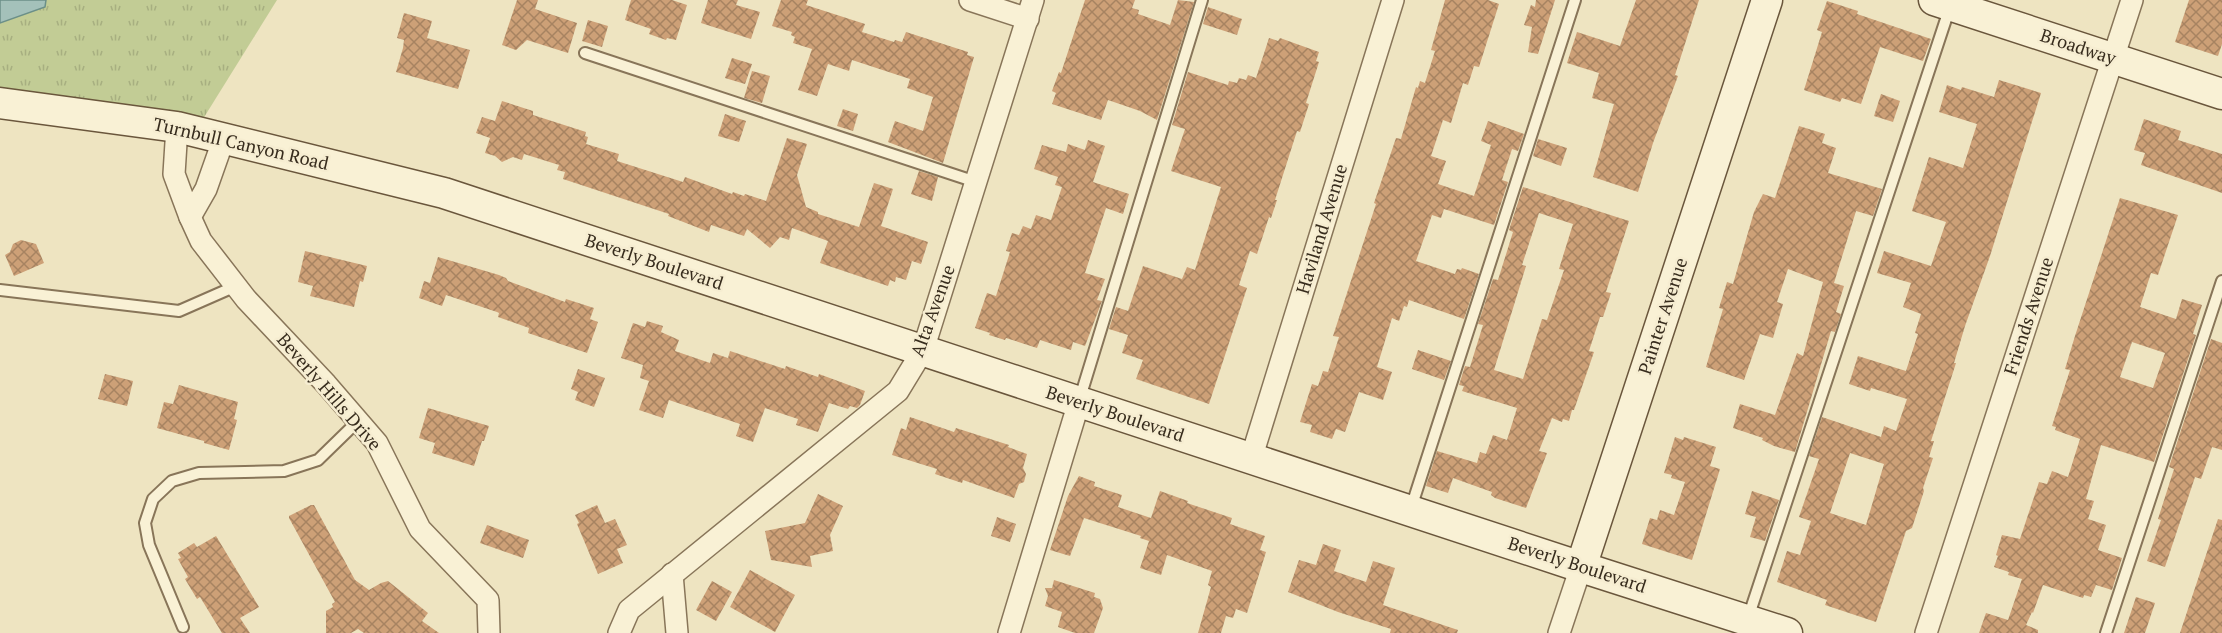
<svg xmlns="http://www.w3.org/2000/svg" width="2222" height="633" font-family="'PT Serif',serif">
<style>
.grass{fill:url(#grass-tufts)}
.water{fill:#a4c1ba;stroke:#6b8f88;stroke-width:1.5}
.building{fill:url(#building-cross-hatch);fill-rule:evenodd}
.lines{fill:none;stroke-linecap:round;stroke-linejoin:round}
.lane-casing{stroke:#887559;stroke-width:14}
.street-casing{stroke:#887559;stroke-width:24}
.secondary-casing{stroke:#6a563c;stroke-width:33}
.lane{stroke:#f9f1d5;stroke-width:10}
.street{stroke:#f9f1d5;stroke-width:21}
.secondary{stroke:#f9f1d5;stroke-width:30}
.labels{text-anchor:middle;stroke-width:5;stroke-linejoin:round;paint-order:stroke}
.street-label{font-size:18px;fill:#372c1d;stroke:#f6edd1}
</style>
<defs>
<pattern id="grass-tufts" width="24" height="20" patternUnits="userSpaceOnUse" patternTransform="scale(1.5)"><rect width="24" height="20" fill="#c2cc95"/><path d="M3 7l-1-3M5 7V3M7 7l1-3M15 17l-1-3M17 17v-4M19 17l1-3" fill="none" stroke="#a7af80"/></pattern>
<pattern id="building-cross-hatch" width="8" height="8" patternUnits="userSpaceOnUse" patternTransform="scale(1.5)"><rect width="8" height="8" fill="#cda077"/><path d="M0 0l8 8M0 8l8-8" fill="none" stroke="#a78361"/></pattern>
</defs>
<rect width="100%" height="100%" fill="#eee4c1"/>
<path class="grass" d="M0,0H277L193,135L0,102Z"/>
<path class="water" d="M0,0H46L45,7L0,23Z"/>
<g class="building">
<path d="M517,0H538L535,9L577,23L568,53L527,40L516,50L502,45Z"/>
<path d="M631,0H672L687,5L676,40L667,38L666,40L649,34L651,29L625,20Z"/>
<path d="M708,0H738L736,5L760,12L751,39L701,23Z"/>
<path d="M781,0H808L806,5L865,24L862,32L894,42L895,40L902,42L906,32L968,52L967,55L974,57L943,163L888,142L895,121L923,131L933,97L907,88L910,79L852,60L849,71L828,64L817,96L798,90L812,49L793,43L795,37L791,35L792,32L772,26Z"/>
<path d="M1085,0H1135L1132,8L1139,10L1138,14L1170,25L1178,0L1194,2L1157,120L1140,111L1108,100L1101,120L1052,104L1056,93L1052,91L1059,72L1061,73Z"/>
<path d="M1445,0H1488L1499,4L1479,67L1474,66L1468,85L1463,83L1451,123L1443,120L1431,156L1446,161L1438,184L1474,196L1491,145L1481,141L1488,121L1524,134L1518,151L1512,149L1502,180L1508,182L1494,225L1444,209L1441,218L1432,215L1416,261L1455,274L1457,269L1461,270L1462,268L1479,274L1464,319L1409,300L1407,307L1404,306L1399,321L1392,318L1377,367L1392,372L1383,400L1359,392L1345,432L1336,429L1332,439L1310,432L1312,425L1300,422L1312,384L1318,386L1323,371L1328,372L1339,337L1333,336L1376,204L1374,203L1396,138L1401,139L1416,87L1418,88L1420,81L1425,83L1435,51L1431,50Z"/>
<path d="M1536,0H1555L1538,54L1528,52L1532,27L1524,25L1531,5L1535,7Z"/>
<path d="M1636,0H1699L1675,75L1678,76L1653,143L1638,192L1593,177L1614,104L1592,98L1599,73L1567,63L1577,32L1620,46Z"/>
<path d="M2189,0H2222V44L2218,56L2175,42Z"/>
<path d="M1827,1L1858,11L1857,14L1931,39L1923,61L1880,47L1861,104L1842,98L1840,102L1804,90L1822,32L1817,30Z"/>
<path d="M1208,7L1242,19L1237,35L1203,24Z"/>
<path d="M404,13L432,21L427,38L470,50L458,89L396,72L403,48L404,40L397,38Z"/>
<path d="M588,20L608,26L602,47L582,41Z"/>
<path d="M1269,38L1278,41L1280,38L1319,52L1316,61L1319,62L1306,103L1309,104L1300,132L1297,131L1275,200H1277L1271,218L1269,217L1257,254L1250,251L1239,285L1247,288L1209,404L1136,379L1143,360L1122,353L1128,335L1109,329L1116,307L1128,311L1143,266L1182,279L1187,267L1195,270L1221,187L1171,171L1185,129L1172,125L1188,72L1228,85L1229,81L1237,83L1239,78L1246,80L1248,75L1256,78Z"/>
<path d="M732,58L752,64L745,84L725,78Z"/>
<path d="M752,71L770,76L762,103L744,98Z"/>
<path d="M1999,80L2041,93L1990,256L1965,326L1954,363H1956L1931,441H1934L1929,457L1933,458L1923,488L1924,491L1912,528L1906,531L1876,622L1825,605L1827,600L1777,582L1787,551L1800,555L1811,521L1799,517L1819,459L1809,456L1822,417L1881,437L1884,426L1896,431L1907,399L1871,388L1870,391L1849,384L1858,356L1906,371L1918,334L1915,333L1921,314L1903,307L1911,283L1877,273L1884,251L1931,266L1946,222L1912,211L1929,157L1963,168L1977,124L1939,112L1947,85L1961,90L1962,87L1994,97ZM1850,453L1884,464L1866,525L1830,513Z"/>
<path d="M1881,94L1900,101L1893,122L1874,116Z"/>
<path d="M502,101L533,111V115L586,132L585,136L588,137L586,144L619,154L617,161L683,182L685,177L732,194L733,192L744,196L745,194L766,201L787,138L807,144L797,175L806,207L818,212V214L859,227L874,183L893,189L881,226L928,242L921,264L912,261L906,280L896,277L895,282L890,280L888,286L820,263L828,241L792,228L789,240L780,237L770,248L747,229L744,236L711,225L709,232L668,216L669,214L563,179L565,172L557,170L559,165L524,154L522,160L513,157L502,162L495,156L485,153L490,138L476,133L482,117L495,121Z"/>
<path d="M843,109L858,114L853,131L837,126Z"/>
<path d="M725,114L746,121L739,142L718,136Z"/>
<path d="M2144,119L2181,131L2178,140L2222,154V193L2141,165L2145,153L2134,150Z"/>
<path d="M1799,126L1825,134L1822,143L1836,148L1828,173L1882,189L1873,216L1856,211L1834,283L1844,286L1836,312L1841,314L1835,332L1831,331L1795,452L1774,446L1762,440L1763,438L1733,428L1740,404L1775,415L1797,353L1803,356L1823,282L1788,269L1777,302L1783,304L1773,338L1760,334L1744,380L1706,367L1723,309L1719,308L1727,282L1733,284L1754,212L1763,194L1775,198Z"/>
<path d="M1538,139L1567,148L1561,166L1533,156Z"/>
<path d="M1088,140L1105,146L1093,182L1129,194L1123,214L1106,208L1085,273L1105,279L1097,300L1102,301L1085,346L1073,342L1071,350L1040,340L1037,348L1006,338L1005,340L989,335L990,333L975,328L987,293L996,296L1010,252L1006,251L1012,233L1019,235L1023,226L1031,229L1036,215L1051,220L1062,187L1055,185L1058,177L1034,169L1042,145L1066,152L1068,144L1085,150Z"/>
<path d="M919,171L938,177L932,201L911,194Z"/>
<path d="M1523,187L1629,221L1606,292L1611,293L1603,317H1600L1589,351L1594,352L1574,410H1572L1569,421L1563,419L1562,422L1552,418L1539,451L1547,453L1526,508L1495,498L1491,495L1492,492L1453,478L1448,493L1426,486L1437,451L1477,463L1480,452L1486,454L1493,435L1507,440L1517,408L1462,391L1464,386L1459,385L1465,366L1470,367L1483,325L1478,324L1493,279L1498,280L1513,232L1509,230ZM1539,213L1573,224L1559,269L1564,270L1547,320L1542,319L1523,379L1494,370L1526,266L1522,265Z"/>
<path d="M2120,198L2178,215L2158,275L2151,273L2140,307L2176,319L2182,299L2202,305L2193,334L2196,335L2154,462L2101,445L2086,499L2094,501L2088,519L2106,525L2098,550L2122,558L2112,590L2096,585L2091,597L2084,595L2083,598L2043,585L2033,613L2032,612L2026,625L2038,630V633H1979L1986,613L2008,620L2022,579L2008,575L2009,572L1994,567L1998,556L1996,555L2002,535L2020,539L2039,482L2047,484L2052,471L2068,477L2080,439L2055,430L2056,427L2052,426L2070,370L2065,369L2075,336ZM2132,342L2165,353L2153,388L2120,377Z"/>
<path d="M21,240L36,244L44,263L14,276L5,255L10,252L13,244Z"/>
<path d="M305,251L367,266L363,282L360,281L354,307L310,296L313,286L298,282Z"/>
<path d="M438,257L499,275L506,278L508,281L565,302L566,299L594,308L590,319L598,322L587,353L528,333L529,328L498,317L499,313L497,312L446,295L442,306L419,298L424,281L430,283Z"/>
<path d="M647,321L663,326L661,332L679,340L675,351L710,363L713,353L728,358L730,351L785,369L786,366L818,377L819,374L865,391L860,405L857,408L850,406L848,409L829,403L818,432L796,425L798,419L765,408L753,442L736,436L740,424L669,400L663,418L639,410L649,381L640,378L643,365L621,358L633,323L645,327Z"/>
<path d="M2211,339L2222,343V450L2212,447L2201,479L2195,477L2165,567L2147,561L2161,520L2158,519L2174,469L2169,467Z"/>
<path d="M1418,350L1451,361L1444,380L1412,369Z"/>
<path d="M578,369L605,378L594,407L575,400L578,392L571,389Z"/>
<path d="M105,374L133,381L127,406L98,399Z"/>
<path d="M179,385L238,402L234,419L237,420L229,450L204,443V441L157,428L164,402L173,404Z"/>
<path d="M428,408L489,426L484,441H482L474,466L432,453L435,443L419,438Z"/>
<path d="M910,417L954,432L956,428L1009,445L1008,447L1027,454L1023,468L1026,474L1024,482L1019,484L1014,498L963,480L962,483L935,474L937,469L892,455L901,428L906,430Z"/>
<path d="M1675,437L1683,440L1684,437L1716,447L1710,466L1720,469L1692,560L1642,544L1650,518L1657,520L1660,510L1674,515L1685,482L1671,478L1672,475L1664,473Z"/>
<path d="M1079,476L1095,482L1094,486L1122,495L1118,507L1151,518L1160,491L1188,501L1187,503L1232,518L1230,524L1265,536L1260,550L1266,552L1247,613L1236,609L1233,618L1226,616L1221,633H1198L1211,587L1208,585L1212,571L1167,555L1161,575L1140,568L1149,541L1140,538L1141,536L1084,518L1070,556L1050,550L1068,496Z"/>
<path d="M1752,491L1779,500L1765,541L1750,537L1756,517L1745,514Z"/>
<path d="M818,494L843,506L830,535L833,551L810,556L812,567L771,560L765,531L805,523Z"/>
<path d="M311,505H314L355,580L369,590L381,583L388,581L428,613L422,621L439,633H364L358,629L351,633H326V611L333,607L332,604L335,602L289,518V516Z"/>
<path d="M597,505L605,523L615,519L627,545L617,549L623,563L598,574L577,524L579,523L575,515Z"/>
<path d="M997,517L1016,524L1010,542L991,536Z"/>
<path d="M2218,519L2222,520V633H2180Z"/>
<path d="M487,525L529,540L523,558L480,543Z"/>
<path d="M216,536L259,607L240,618L250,633H222L200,597L197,599L185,579L188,577L178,559L181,558L178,553L194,543L197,547Z"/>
<path d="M1323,544L1341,550L1334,571L1366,582L1373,561L1395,568L1383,605L1458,630L1457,633H1390L1391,629L1338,612L1288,592L1299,560L1316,565Z"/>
<path d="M750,570L795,595L775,632L730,607Z"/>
<path d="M1054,580L1095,593L1094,597L1100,599L1103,608L1094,633H1075L1058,627L1062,612L1045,606L1048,596L1045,588H1052Z"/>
<path d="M712,581L732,592L716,621L696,610Z"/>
<path d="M2136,597L2155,603L2145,633H2124Z"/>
</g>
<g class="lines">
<defs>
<g id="lane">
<path d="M585,53L976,182"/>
<path d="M0,290L179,311L236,286"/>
<path d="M1079,401L1202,0"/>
<path d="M1411,508L1575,0"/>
<path d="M1748,618L1950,7"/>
<path d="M183,627L149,545L145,523L153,499L172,481L199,473L284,471L318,460L358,421"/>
<path d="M2106,633L2222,281"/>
</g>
<g id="street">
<path d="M970,0L1028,19"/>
<path d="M177,127L174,174L190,217L201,241L246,299L326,384L377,443L420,529L488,600L489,633"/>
<path d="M190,217L206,189L224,138"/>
<path d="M1251,459L1393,0"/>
<path d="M672,574L677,633"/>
<path d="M619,633L629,610L898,391L923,350L1033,0"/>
<path d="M1009,633L1079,402"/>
<path d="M1559,633L1581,567"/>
<path d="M1926,633L2132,0"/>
</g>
<g id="secondary">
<path d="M1934,0L2222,94"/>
<path d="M0,103L177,127L444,193L1581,567L1787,633"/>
<path d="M1581,567L1767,0"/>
</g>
</defs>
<use href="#lane" class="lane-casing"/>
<use href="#street" class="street-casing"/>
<use href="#secondary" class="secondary-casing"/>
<use href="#lane" class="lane"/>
<use href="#street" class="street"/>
<use href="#secondary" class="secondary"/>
</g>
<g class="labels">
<g class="street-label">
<text transform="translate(2078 47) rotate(18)" y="6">Broadway</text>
<text transform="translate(241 144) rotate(13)" y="6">Turnbull Canyon Road</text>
<text transform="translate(1322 229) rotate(-73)" y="6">Haviland Avenue</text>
<text transform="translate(654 262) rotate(18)" y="6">Beverly Boulevard</text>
<text transform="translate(933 311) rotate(-70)" y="6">Alta Avenue</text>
<text transform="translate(1663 316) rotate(-72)" y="6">Painter Avenue</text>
<text transform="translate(2029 316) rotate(-72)" y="6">Friends Avenue</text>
<text transform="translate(329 392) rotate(49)" y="6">Beverly Hills Drive</text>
<text transform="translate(1115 414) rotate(18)" y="6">Beverly Boulevard</text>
<text transform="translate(1577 565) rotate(18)" y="6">Beverly Boulevard</text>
</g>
</g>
</svg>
